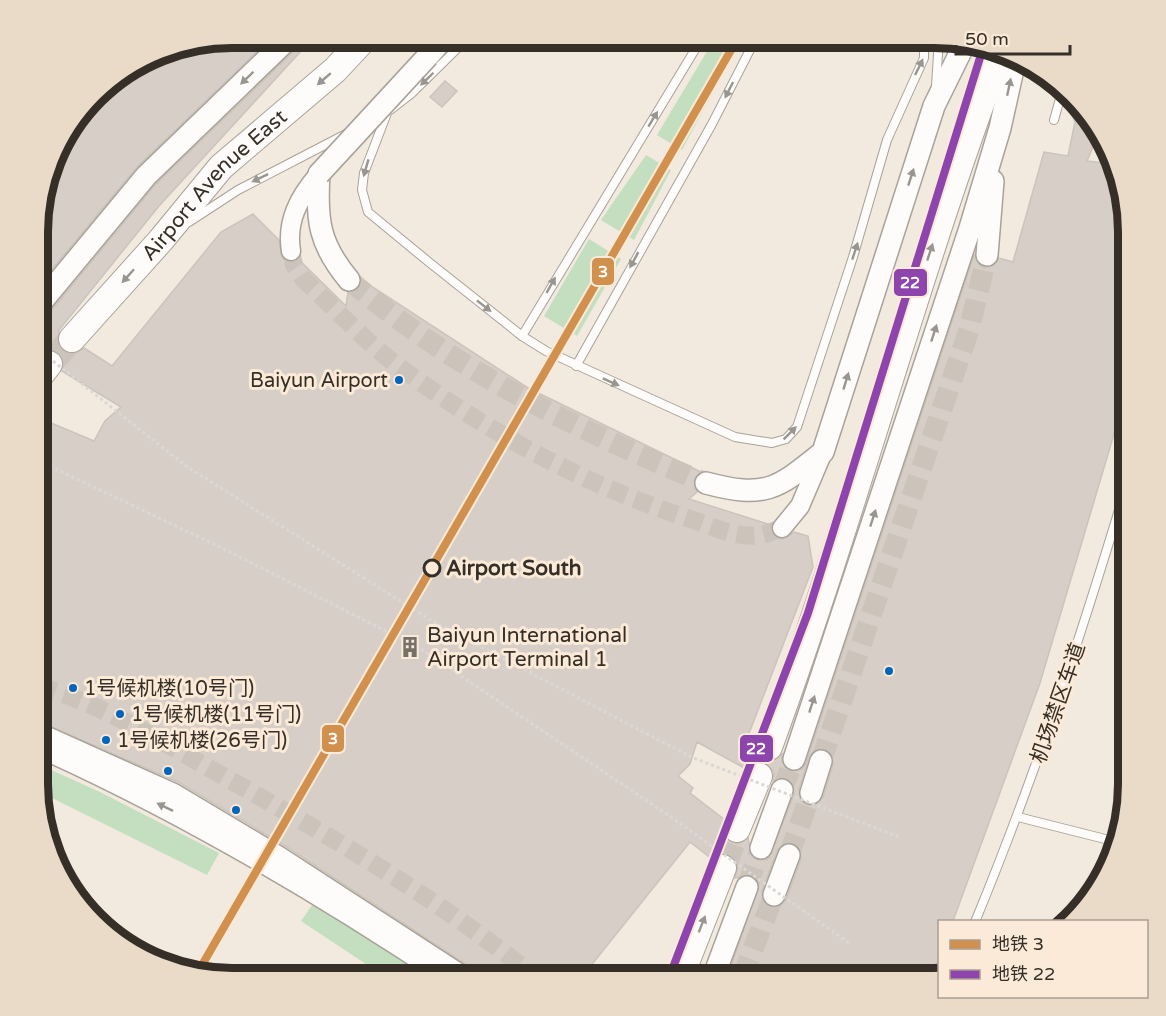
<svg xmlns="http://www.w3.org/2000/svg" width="1166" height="1016" font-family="'Varela Round','Noto Sans SC',sans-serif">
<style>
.green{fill:#c3dfbf}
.building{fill:#d7cfc7;stroke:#cbc4bc;stroke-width:1.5;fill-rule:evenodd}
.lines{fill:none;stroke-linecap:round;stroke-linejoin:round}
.tertiary-tunnel{stroke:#ccc4ba;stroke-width:18;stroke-dasharray:18 9;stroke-linecap:butt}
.secondary-tunnel{stroke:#ccc4ba;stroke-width:21;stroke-dasharray:21 10;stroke-linecap:butt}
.trunk-tunnel{stroke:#ccc4ba;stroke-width:26;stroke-dasharray:26 13;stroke-linecap:butt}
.service-casing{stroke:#a9a29a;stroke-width:10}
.tertiary-casing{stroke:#a9a29a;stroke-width:21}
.secondary-casing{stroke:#a9a29a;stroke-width:24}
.trunk-casing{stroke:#a9a29a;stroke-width:28}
.service{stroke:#fdfcfa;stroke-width:8}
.tertiary{stroke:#fdfcfa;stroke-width:18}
.secondary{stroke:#fdfcfa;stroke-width:21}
.trunk{stroke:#fdfcfa;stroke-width:26}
.secondary-bridge-casing{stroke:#a9a29a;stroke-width:24;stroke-linecap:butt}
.path-bridge{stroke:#dad7d4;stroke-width:3;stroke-dasharray:3 3;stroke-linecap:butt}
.secondary-bridge{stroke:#fdfcfa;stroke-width:21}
.metro-1-casing{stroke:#faead7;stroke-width:12}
.metro-2-casing{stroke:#faead7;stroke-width:12}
.metro-1{stroke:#d1904d;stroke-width:8}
.metro-2{stroke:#8e44ad;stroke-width:8}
.oneway{fill:#999691}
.bus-dot{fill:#0065bd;stroke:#faead7;stroke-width:2}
.stop-dot{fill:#faead7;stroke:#352f28;stroke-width:3}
.labels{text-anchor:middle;stroke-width:6;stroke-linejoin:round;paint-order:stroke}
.bus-label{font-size:20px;fill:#352f28;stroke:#faead7;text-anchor:start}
.street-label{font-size:21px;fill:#352f28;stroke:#faead7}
.stop-label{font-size:21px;font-weight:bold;fill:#352f28;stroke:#faead7;text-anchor:start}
.poi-label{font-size:21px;fill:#352f28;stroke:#faead7;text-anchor:start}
.rim{fill:none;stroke:#352f28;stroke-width:8}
.line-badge{stroke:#faead7;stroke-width:2}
.badge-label{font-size:16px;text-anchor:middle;font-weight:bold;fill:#fff}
</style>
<rect width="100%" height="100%" fill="#f2e9df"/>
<g class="green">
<path d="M715,38H742L682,150L657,135Z"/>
<path d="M646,155L671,170L634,240L601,220Z"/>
<path d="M589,239L621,259L577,336L544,316Z"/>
<path d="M38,764L100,792L219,853L207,875L40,792L38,794Z"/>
<path d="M315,901L435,978H387L301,921Z"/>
</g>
<g class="building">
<path d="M232,38H271L137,167L39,285V206L63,135L104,86L169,48Z"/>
<path d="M301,38H313L159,206L59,330L58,343L62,350L76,353L84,348L112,366L221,232L253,214L279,240L282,258L291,262L298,259L346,306L348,292L357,290L362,280L528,388L701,472L694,481L697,492L689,499L771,525L772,532L780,539L786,538L794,532L808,536L813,567L748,736L756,740L754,749L758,757L771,762L782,754V762L791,771L802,769L806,763L974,255L979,265L985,268L993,266L999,258L1013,262L1044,152L1068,156L1075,122L1068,107L1084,111L1099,133L1087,161L1113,164L1128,219V387L1040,683L953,921H939V957L931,978H727L759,884L751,875L735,878L738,865L729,854L720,853L712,859L690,842L581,978H478L473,969L287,847L180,783L38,721L39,486L45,470L39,467V418L94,441L105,421L121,407L62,371L63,359L58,352L50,349L39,353V317L49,313L155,185L298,47ZM697,742L746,769L756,761L765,762L774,773L773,781L780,777L792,782L794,794L769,858L757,860L752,857L748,838L738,844L726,839L722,830L725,820L690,793L693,788L678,776L690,764ZM818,749L830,752L833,765L823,797L814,805H808L801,801L799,789L809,757ZM788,842L799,847L801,859L786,900L777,907H770L764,903L762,891L777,851Z"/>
<path d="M445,81L457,91L442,107L430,97Z"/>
</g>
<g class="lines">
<g class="tertiary-tunnel">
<path d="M291,251L294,265L304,280C337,310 368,345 405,371C492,435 588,486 690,519C712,526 737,539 761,535C768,534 775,530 782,528"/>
<path d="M38,686C100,703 159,740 214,771C326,834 437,897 536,978"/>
</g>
<g class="secondary-tunnel">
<path d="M349,280C452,369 581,432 706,483"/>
<path d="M821,761L969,330L987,255"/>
<path d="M782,790L794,759"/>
<path d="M789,855L811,793"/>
<path d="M747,887L761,848"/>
<path d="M742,978L774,895"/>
</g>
<g class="trunk-tunnel">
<path d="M49,364L72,339"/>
<path d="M723,868L737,829"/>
</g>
<defs>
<g id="service">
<path d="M936,86L939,38"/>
<path d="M390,110L412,93L468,38"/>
<path d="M387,113L364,173L362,190L368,212L430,263L522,336L546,351L735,437L772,443L786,439L797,427L853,257L887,140L924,58V47L918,38"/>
<path d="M1054,120L1063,88"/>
<path d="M189,222L238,190L346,134"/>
<path d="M522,336L702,38"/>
<path d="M576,366L712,124L756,38"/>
<path d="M1018,817L1117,842"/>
<path d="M975,922C1035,777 1083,630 1128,480"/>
</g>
<g id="tertiary">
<path d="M291,251C286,221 299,197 319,174"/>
<path d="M782,528L800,506L823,452"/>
<path d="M38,732L174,793L281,857L467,978"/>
</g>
<g id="secondary">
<path d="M428,56L444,38"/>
<path d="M319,174C316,220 319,244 349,280"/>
<path d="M987,255L993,181"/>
<path d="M39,305L146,176L289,38"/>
<path d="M706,483C766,499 777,489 823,452L934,106L965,43"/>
<path d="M38,746C183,811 317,890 449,978"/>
<path d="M794,759L970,228L1000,128L1016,56"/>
<path d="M811,793L821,761"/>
<path d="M761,848L782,790"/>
<path d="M774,895L789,855"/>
<path d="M713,978L747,887"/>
</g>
<g id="trunk">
<path id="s1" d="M72,339L161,240L221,167L335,70L365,38"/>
<path d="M39,377L49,364"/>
<path d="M769,747C853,518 914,281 1000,52"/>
<path d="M737,829L759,776"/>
<path d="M680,978L723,868"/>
</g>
</defs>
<use href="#service" class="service-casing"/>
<use href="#tertiary" class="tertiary-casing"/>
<use href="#secondary" class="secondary-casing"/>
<use href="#trunk" class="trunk-casing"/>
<use href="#service" class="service"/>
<use href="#tertiary" class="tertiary"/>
<use href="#secondary" class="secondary"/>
<use href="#trunk" class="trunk"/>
<defs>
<path id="secondary-bridge" d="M319,174L428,56"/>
</defs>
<use href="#secondary-bridge" class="secondary-bridge-casing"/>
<g class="path-bridge">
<path d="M39,350L186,466L432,621L691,757L899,837"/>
<path d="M39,461L220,547L421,649L668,815L849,943"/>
</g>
<use href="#secondary-bridge" class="secondary-bridge"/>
<defs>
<path id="metro-1" d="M198,972L738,38"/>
<path id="metro-2" d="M669,978L808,613L983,48"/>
</defs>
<use href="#metro-1" class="metro-1-casing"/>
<use href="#metro-2" class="metro-2-casing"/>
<use href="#metro-1" class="metro-1"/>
<use href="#metro-2" class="metro-2"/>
</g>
<defs><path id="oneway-solid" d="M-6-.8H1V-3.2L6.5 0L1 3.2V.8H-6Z" transform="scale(1.5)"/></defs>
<g class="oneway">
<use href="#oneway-solid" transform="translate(919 67) rotate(-64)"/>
<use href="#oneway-solid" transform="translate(247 78) rotate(136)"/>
<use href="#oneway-solid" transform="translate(324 79) rotate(139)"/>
<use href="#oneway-solid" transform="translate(427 79) rotate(136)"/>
<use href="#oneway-solid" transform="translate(1009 87) rotate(-78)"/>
<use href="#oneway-solid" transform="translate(729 90) rotate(117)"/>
<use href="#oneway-solid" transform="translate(653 119) rotate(-59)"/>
<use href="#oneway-solid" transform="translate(366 168) rotate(106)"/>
<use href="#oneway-solid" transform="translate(911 177) rotate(-72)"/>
<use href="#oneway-solid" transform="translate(260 178) rotate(154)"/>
<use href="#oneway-solid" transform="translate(855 251) rotate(-72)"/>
<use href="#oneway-solid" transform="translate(930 252) rotate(-72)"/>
<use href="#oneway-solid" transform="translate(634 260) rotate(119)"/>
<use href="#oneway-solid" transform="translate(128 276) rotate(132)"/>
<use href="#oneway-solid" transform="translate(551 285) rotate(-60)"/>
<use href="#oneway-solid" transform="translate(484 306) rotate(38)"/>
<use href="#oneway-solid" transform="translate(934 333) rotate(-72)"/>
<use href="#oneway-solid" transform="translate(846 381) rotate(-73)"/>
<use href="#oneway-solid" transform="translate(611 382) rotate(24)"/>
<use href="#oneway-solid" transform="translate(790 433) rotate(-45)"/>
<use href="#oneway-solid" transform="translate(873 518) rotate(-72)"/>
<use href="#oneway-solid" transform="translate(812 704) rotate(-72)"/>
<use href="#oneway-solid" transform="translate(165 807) rotate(-154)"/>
<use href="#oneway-solid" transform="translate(702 924) rotate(-69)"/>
</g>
<defs>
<symbol id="building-bare" viewBox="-9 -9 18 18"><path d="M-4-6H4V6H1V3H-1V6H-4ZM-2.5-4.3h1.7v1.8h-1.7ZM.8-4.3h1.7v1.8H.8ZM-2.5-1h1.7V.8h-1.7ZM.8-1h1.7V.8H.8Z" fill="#777068" stroke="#faead7" stroke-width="2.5" paint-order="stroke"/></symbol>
</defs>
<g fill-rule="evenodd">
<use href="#building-bare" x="395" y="632" width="30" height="30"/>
</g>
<g class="bus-dot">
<circle cx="399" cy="380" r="5"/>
<circle cx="889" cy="671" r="5"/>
<circle cx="73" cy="688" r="5"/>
<circle cx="120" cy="714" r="5"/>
<circle cx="106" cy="740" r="5"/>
<circle cx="168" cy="771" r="5"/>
<circle cx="236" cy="810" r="5"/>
</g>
<circle class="stop-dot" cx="432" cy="568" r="8"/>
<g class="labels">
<g class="bus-label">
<text x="388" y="387" text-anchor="end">Baiyun Airport</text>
<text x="84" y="695">1号候机楼(10号门)</text>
<text x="131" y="721">1号候机楼(11号门)</text>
<text x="117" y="747">1号候机楼(26号门)</text>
</g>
<g class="street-label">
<text dy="7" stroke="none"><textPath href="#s1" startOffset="210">Airport Avenue East</textPath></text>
<text transform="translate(1058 703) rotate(-71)" y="7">机场禁区车道</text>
</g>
<g class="stop-label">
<text x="446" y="575">Airport South</text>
</g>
<g class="poi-label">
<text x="427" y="642">Baiyun International<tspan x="427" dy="24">Airport Terminal 1</tspan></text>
</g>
</g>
<path d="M0 0H1166V1016H0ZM232 48H934A184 184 0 0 1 1118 232V784A184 184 0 0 1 934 968H232A184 184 0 0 1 48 784V232A184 184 0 0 1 232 48Z" fill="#eadbc9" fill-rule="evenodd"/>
<path class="rim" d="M232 48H934A184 184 0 0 1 1118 232V784A184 184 0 0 1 934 968H232A184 184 0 0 1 48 784V232A184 184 0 0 1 232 48Z"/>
<g class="line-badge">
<rect x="591" y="257" width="24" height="29" rx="6" fill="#d1904d"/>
<rect x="893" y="268" width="35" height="29" rx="6" fill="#8e44ad"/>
<rect x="321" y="724" width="24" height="29" rx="6" fill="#d1904d"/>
<rect x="739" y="734" width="35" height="29" rx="6" fill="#8e44ad"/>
</g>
<g class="badge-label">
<text x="603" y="277">3</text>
<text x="910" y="288">22</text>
<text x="333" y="744">3</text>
<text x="756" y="754">22</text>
</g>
<rect x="938" y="920" width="210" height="78" fill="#faead7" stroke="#ab9f91" stroke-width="1.5"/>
<rect x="950" y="940" width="30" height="9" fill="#d1904d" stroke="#ab9f91" stroke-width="1.5"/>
<text x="992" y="950" font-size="18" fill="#352f28">地铁 3</text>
<rect x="950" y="970" width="30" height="9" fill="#8e44ad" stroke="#ab9f91" stroke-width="1.5"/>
<text x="992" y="980" font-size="18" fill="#352f28">地铁 22</text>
<path d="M956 45v9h114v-9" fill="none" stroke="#352f28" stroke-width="3"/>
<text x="965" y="45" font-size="18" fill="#352f28" stroke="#faead7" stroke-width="4.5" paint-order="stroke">50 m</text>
</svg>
